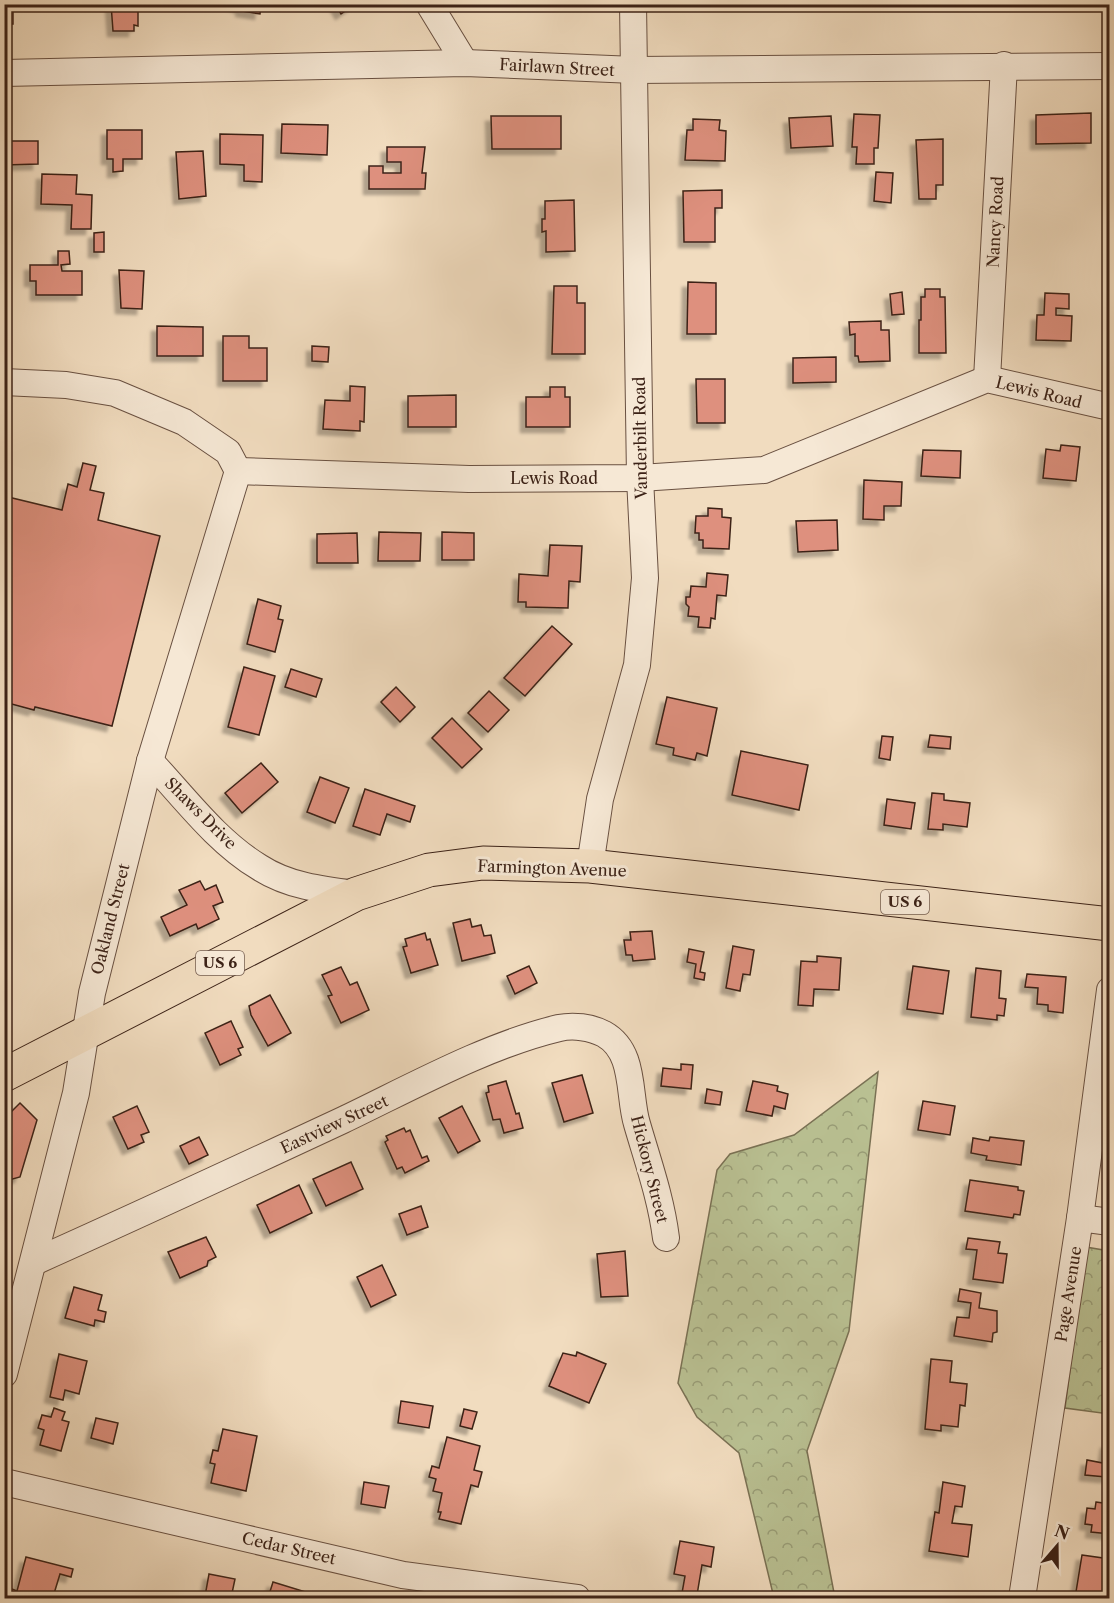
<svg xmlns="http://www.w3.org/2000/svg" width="1114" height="1603" font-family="'Libre Caslon Text',serif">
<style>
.forest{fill:url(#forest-crowns);stroke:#7a7154;stroke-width:1.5}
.building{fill:#de907e;stroke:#3c2217;stroke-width:1.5;filter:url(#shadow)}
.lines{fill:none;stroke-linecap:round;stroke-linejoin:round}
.street-casing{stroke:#695041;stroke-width:28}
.highway-casing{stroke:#3c2217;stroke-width:35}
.street{stroke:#f6e8d5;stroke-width:26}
.highway{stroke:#f1dcbf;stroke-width:33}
.labels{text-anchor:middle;stroke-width:6;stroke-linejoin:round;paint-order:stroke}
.shield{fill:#f6e8d5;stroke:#745d50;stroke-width:1.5}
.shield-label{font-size:15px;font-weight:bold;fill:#3c2217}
.street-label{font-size:16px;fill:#3c2217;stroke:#f6e8d5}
</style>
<defs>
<pattern id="forest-crowns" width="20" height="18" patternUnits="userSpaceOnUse" patternTransform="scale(1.5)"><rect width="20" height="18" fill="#b9c092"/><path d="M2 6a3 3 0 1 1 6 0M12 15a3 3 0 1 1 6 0" fill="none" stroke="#989c76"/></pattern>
<filter id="shadow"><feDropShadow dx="-5.5" dy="5.5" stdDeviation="1.5" flood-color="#0004"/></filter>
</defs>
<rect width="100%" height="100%" fill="#f1dcbf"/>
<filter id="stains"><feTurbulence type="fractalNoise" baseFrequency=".00333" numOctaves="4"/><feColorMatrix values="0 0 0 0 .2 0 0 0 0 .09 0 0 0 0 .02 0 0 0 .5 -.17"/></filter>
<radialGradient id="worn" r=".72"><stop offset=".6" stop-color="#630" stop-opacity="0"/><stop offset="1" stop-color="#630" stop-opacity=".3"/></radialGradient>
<g class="forest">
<path d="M878,1072L849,1331L807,1451L835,1598H774L739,1453L697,1417L678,1383L717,1170L730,1154L794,1135Z"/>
<path d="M1086,1247L1109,1251V1414L1065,1408Z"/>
</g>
<g class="building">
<rect x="4" y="4" width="9" height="20"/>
<path d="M111,4H138V26L134,25V31H113Z"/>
<path d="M232,4H261L260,14L241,11L242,8Z"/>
<path d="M335,4H355L341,14Z"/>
<path d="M1091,113V143L1036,144V115Z"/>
<path d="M854,114L880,115L878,148H874V164H856L857,147H852Z"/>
<path d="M491,116H561V149H492Z"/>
<path d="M831,116L833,146L791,148L789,118Z"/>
<path d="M693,119L720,120L719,130L726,131L725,161L685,160L687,130H693Z"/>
<path d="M282,124L328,125L327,155L281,153Z"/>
<path d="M107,130H142V159H123V171L113,172V159H107Z"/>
<path d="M220,134L263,135L262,182L244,181V165L220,164Z"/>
<path d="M943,139V185H936V199H919L916,140Z"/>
<path d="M11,141H38V164L4,165V157H11Z"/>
<path d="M387,147H425L422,173H426L425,189H369V166H383V173H401V162H387Z"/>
<path d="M203,151L206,196L179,199L176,152Z"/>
<path d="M876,172L893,173L891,203L874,201Z"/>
<path d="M42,174L77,175L76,194L92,195L91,229H71L72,205L41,204Z"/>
<path d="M722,190V208H715V242H684L683,191Z"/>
<path d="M574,200L575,251L546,252V231L542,232V219H545V201Z"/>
<path d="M104,232V252H94V233Z"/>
<path d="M58,251H69L70,264L61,265L62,271H82V295H36V281H30V265H58Z"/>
<path d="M119,270L144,271L142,309L121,308Z"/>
<path d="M688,282L716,283V334H687Z"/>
<path d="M554,286H577V303H585V354H552Z"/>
<path d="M925,289H940V297H945L946,353H919V320H921V297H925Z"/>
<path d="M902,292L904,314L892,315L890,294Z"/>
<path d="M1045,293L1069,294V309L1056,308V315L1072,316L1071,341L1036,340L1037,315H1044Z"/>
<path d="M881,321V330H889L890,361L859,362L858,356H855V334L850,335L849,322Z"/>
<path d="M157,326L203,327V356H157Z"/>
<path d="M223,336H249V348H267V381H223Z"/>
<path d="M312,346L329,347L328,362L312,361Z"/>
<path d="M836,357V382L793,383V358Z"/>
<path d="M696,379H725V423H697Z"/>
<path d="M350,386L365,387L364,422L360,421V431L323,429L325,400L350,401Z"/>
<path d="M550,387H565V397H570V427H526V397H550Z"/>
<path d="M456,395V427H408V396Z"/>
<path d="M1061,445L1080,447L1076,481L1043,478L1046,449L1060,451Z"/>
<path d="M923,450L961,451L960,478L921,476Z"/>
<path d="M83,463L96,466L90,490L104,493L98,520L160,536L112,726L35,707L34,710L4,702V496L62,510L68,484L77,487Z"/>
<path d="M864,480L902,482L901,506H884V520L863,519Z"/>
<path d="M708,508L722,509V517L731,518L729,549L703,548V540H699V533H695L696,516H708Z"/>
<path d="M837,520L838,550L798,552L796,521Z"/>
<path d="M379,532L421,533L420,561H378Z"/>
<path d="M442,532L474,533V560H442Z"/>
<path d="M357,533L358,563H317V534Z"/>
<path d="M550,545L582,546L580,582L569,581L568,608L526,607V602H518L519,574L548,576Z"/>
<path d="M707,573L728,575L726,596L717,595L715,619L711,618L710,628L698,627L699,617L688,616L689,607L686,604V597H690L691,586L706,587Z"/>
<path d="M258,599L281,606L278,619L283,620L275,652L247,644Z"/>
<path d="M552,626L572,644L525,696L504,678Z"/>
<path d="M244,667L275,676L259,735L228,727Z"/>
<path d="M291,669L322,679L316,697L285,687Z"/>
<path d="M396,687L415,707L400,722L381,702Z"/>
<path d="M489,691L509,710L488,732L468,713Z"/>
<path d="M667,697L717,708L707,756L697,753L695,760L673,755L674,748L656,744Z"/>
<path d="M452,718L482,749L462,768L432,738Z"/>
<path d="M930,735L951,737L950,749L928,747Z"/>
<path d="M882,736L893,737L890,760L879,758Z"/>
<path d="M741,751L808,765L799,810L732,795Z"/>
<path d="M261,763L278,782L242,813L225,793Z"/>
<path d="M320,777L349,788L335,823L307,812Z"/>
<path d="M365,789L415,806L410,822L387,814L380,835L353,826Z"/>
<path d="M932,793L944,794V800L970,803L967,827L943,824V830L928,829Z"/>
<path d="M887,799L915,803L911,829L884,825Z"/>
<path d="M200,881L205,890L216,885L223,902L213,906L219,919L198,929L196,924L170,936L161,917L187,905L179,890Z"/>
<path d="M470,919L472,927L481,925L484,936L491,935L495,953L462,961L453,923Z"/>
<path d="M652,931L655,959L633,961L632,955H626L624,940H631L630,932Z"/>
<path d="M425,933L427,940L430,939L438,965L411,973L403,947L407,946L405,939Z"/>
<path d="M733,946L754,950L750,975L743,974L740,991L726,988Z"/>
<path d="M689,949L704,952L700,972L705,973L704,980L694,978L696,964L687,962Z"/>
<path d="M817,956L841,958L839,990L814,989L813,1006L798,1005L801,961L817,962Z"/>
<path d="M529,966L537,983L515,994L507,976Z"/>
<path d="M913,966L949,971L943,1014L907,1009Z"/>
<path d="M341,967L350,985L357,982L369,1010L341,1023L328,996L332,995L322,975Z"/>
<path d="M976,968L1001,971L999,998L1006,999L1004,1016L997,1015V1020L971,1017Z"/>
<path d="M1027,974L1066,977L1063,1013L1048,1011V1005L1037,1004L1038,988L1025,987Z"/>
<path d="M270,995L291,1033L268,1046L251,1015L249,1006Z"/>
<path d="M231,1021L243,1047L238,1049L241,1055L220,1065L205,1033Z"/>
<path d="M681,1064L693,1065L691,1089L661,1086L663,1068L681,1070Z"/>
<path d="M582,1075L593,1113L564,1122L552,1083Z"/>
<path d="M506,1081L516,1114L519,1113L523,1128L504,1133L500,1119L493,1120L486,1093L489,1092L488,1086Z"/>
<path d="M753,1081L778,1086L777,1091L788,1094L785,1109L774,1106L772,1116L746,1111Z"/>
<path d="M707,1089L722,1092L720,1105L705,1103Z"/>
<path d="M923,1101L955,1106L950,1135L918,1130Z"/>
<path d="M20,1103L37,1120L20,1177L9,1180L4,1173V1119Z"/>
<path d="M137,1106L149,1132L141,1135L144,1142L128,1149L113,1117Z"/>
<path d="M462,1106L480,1141L458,1153L439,1118Z"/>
<path d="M404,1128L406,1132L410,1130L422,1158L427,1156L429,1161L405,1173L402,1167L397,1169L385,1142L388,1140L386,1136Z"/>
<path d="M199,1137L208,1155L189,1164L180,1146Z"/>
<path d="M990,1137L1024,1141L1021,1165L986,1160L987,1156L971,1153L973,1138L989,1141Z"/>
<path d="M351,1162L363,1189L326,1206L313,1179Z"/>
<path d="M970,1180L1018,1187V1190L1024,1191L1020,1215L1014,1214L1013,1218L965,1211Z"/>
<path d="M299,1185L312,1213L270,1233L257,1205Z"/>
<path d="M421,1206L428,1227L407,1235L399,1214Z"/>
<path d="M206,1237L216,1257L208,1261L207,1266L180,1278L168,1252Z"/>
<path d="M968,1238L1000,1242L998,1253L1007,1254L1003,1283L973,1279L977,1250L966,1249Z"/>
<path d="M625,1251L628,1296L601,1297L597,1254Z"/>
<path d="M382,1265L396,1295L371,1307L357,1277Z"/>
<path d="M74,1287L102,1295L98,1310L106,1312L104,1322L95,1320L94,1326L65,1318Z"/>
<path d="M960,1289L981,1293L979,1308L997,1311V1332L993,1333L992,1342L954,1336L957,1317L969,1318L971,1303L958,1301Z"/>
<path d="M577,1352L606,1364L589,1403L549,1386L563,1353L576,1356Z"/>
<path d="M59,1354L87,1361L79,1394L65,1390L63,1400L50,1397Z"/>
<path d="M931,1359L952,1361L950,1382L967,1384L965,1406L960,1405L958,1427L941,1425V1431L925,1429Z"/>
<path d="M401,1401L433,1406L429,1428L398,1423Z"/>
<path d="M54,1408L65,1412L62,1420L69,1422L61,1451L40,1445L44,1430L38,1428L42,1415L51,1417Z"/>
<path d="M464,1409L477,1412L472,1429L460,1426Z"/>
<path d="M96,1418L118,1423L113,1444L91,1438Z"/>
<path d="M223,1429L257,1436L246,1491L211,1483L215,1464L210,1463L213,1450L218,1451Z"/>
<path d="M447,1437L480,1446L474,1470L482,1472L478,1487L471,1485L461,1524L439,1519L441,1512H438L442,1493L433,1491L436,1479L429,1477L432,1466L439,1468Z"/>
<path d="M1106,1443H1110V1474L1106,1477L1085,1475L1087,1460L1103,1463Z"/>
<path d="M364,1482L389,1486L385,1508L361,1504Z"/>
<path d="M943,1482L965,1486L962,1507L955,1506L952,1523L972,1525L968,1557L929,1551L935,1512L939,1513Z"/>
<path d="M1096,1502L1110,1504V1534L1091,1532L1092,1525L1085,1524L1087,1508L1095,1509Z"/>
<path d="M680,1541L714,1547L711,1567L702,1565L697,1595L682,1593L685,1576L674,1574Z"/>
<path d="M1082,1555L1110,1559V1598H1075Z"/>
<path d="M26,1557L73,1569L71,1577L60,1574L53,1597L59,1598H10L12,1589L17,1591Z"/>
<path d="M209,1574L235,1579L231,1598L205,1596Z"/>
<path d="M273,1582L322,1597V1598H268Z"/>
</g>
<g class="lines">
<defs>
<g id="street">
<path d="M429,4L465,63"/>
<path d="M4,73L465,63L635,70L1110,66"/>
<path d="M987,379L1004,65"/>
<path d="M4,382L66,385L115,393L184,422L228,452L238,471"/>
<path d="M238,471L469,479L640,478L764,470L987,379L1110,407"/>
<path d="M150,761C184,797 216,841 259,867C288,886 323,890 356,894"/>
<path d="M590,866L600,799L637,665L645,578L640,478L633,4"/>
<path d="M1080,1218L1110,1222"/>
<path d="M34,1262C137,1216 240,1168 343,1120C410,1088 487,1045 559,1028C573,1025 591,1027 604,1034C636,1052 628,1095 637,1124C648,1162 661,1198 666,1238"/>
<path d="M4,1374L76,1093L92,993L150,761L238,471"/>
<path d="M4,1482L403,1575L577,1598"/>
<path d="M1022,1598L1080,1218L1110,990"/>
</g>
<path id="highway" d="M4,1075L356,894L429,870L483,863L590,866L1110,924"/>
</defs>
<use href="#street" class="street-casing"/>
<use href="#highway" class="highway-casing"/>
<use href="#street" class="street"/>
<use href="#highway" class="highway"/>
</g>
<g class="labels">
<g class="shield">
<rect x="881" y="890" width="48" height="24" rx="4.5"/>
<rect x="196" y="951" width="48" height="24" rx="4.5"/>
</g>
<g class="shield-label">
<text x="905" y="907">US 6</text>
<text x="220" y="968">US 6</text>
</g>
<g class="street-label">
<text transform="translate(557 67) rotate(3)" y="6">Fairlawn Street</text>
<text transform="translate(995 222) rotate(-87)" y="6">Nancy Road</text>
<text transform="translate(1039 392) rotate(14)" y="6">Lewis Road</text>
<text transform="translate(640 438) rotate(-91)" y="6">Vanderbilt Road</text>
<text x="554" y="484">Lewis Road</text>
<text transform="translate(201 813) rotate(45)" y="6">Shaws Drive</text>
<text transform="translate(552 868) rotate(2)" y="6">Farmington Avenue</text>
<text transform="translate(110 919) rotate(-76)" y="6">Oakland Street</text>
<text transform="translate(334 1124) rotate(-25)" y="6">Eastview Street</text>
<text transform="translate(650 1169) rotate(76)" y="6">Hickory Street</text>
<text transform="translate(1068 1294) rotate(-81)" y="6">Page Avenue</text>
<text transform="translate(289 1548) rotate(13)" y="6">Cedar Street</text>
</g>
</g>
<rect width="1114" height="1603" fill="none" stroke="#f1dcbf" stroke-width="24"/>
<rect x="6" y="6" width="1102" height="1591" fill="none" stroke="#3c2217" stroke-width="3"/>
<rect x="12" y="12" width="1090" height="1579" fill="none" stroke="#3c2217" stroke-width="1.5"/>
<g transform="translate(1057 1546) rotate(20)" stroke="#f6e8d5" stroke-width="4.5" paint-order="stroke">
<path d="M0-4.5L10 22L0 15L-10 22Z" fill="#3c2217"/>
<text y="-9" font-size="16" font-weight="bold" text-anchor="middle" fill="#3c2217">N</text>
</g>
<rect width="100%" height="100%" filter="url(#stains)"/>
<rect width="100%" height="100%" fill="url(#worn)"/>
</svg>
